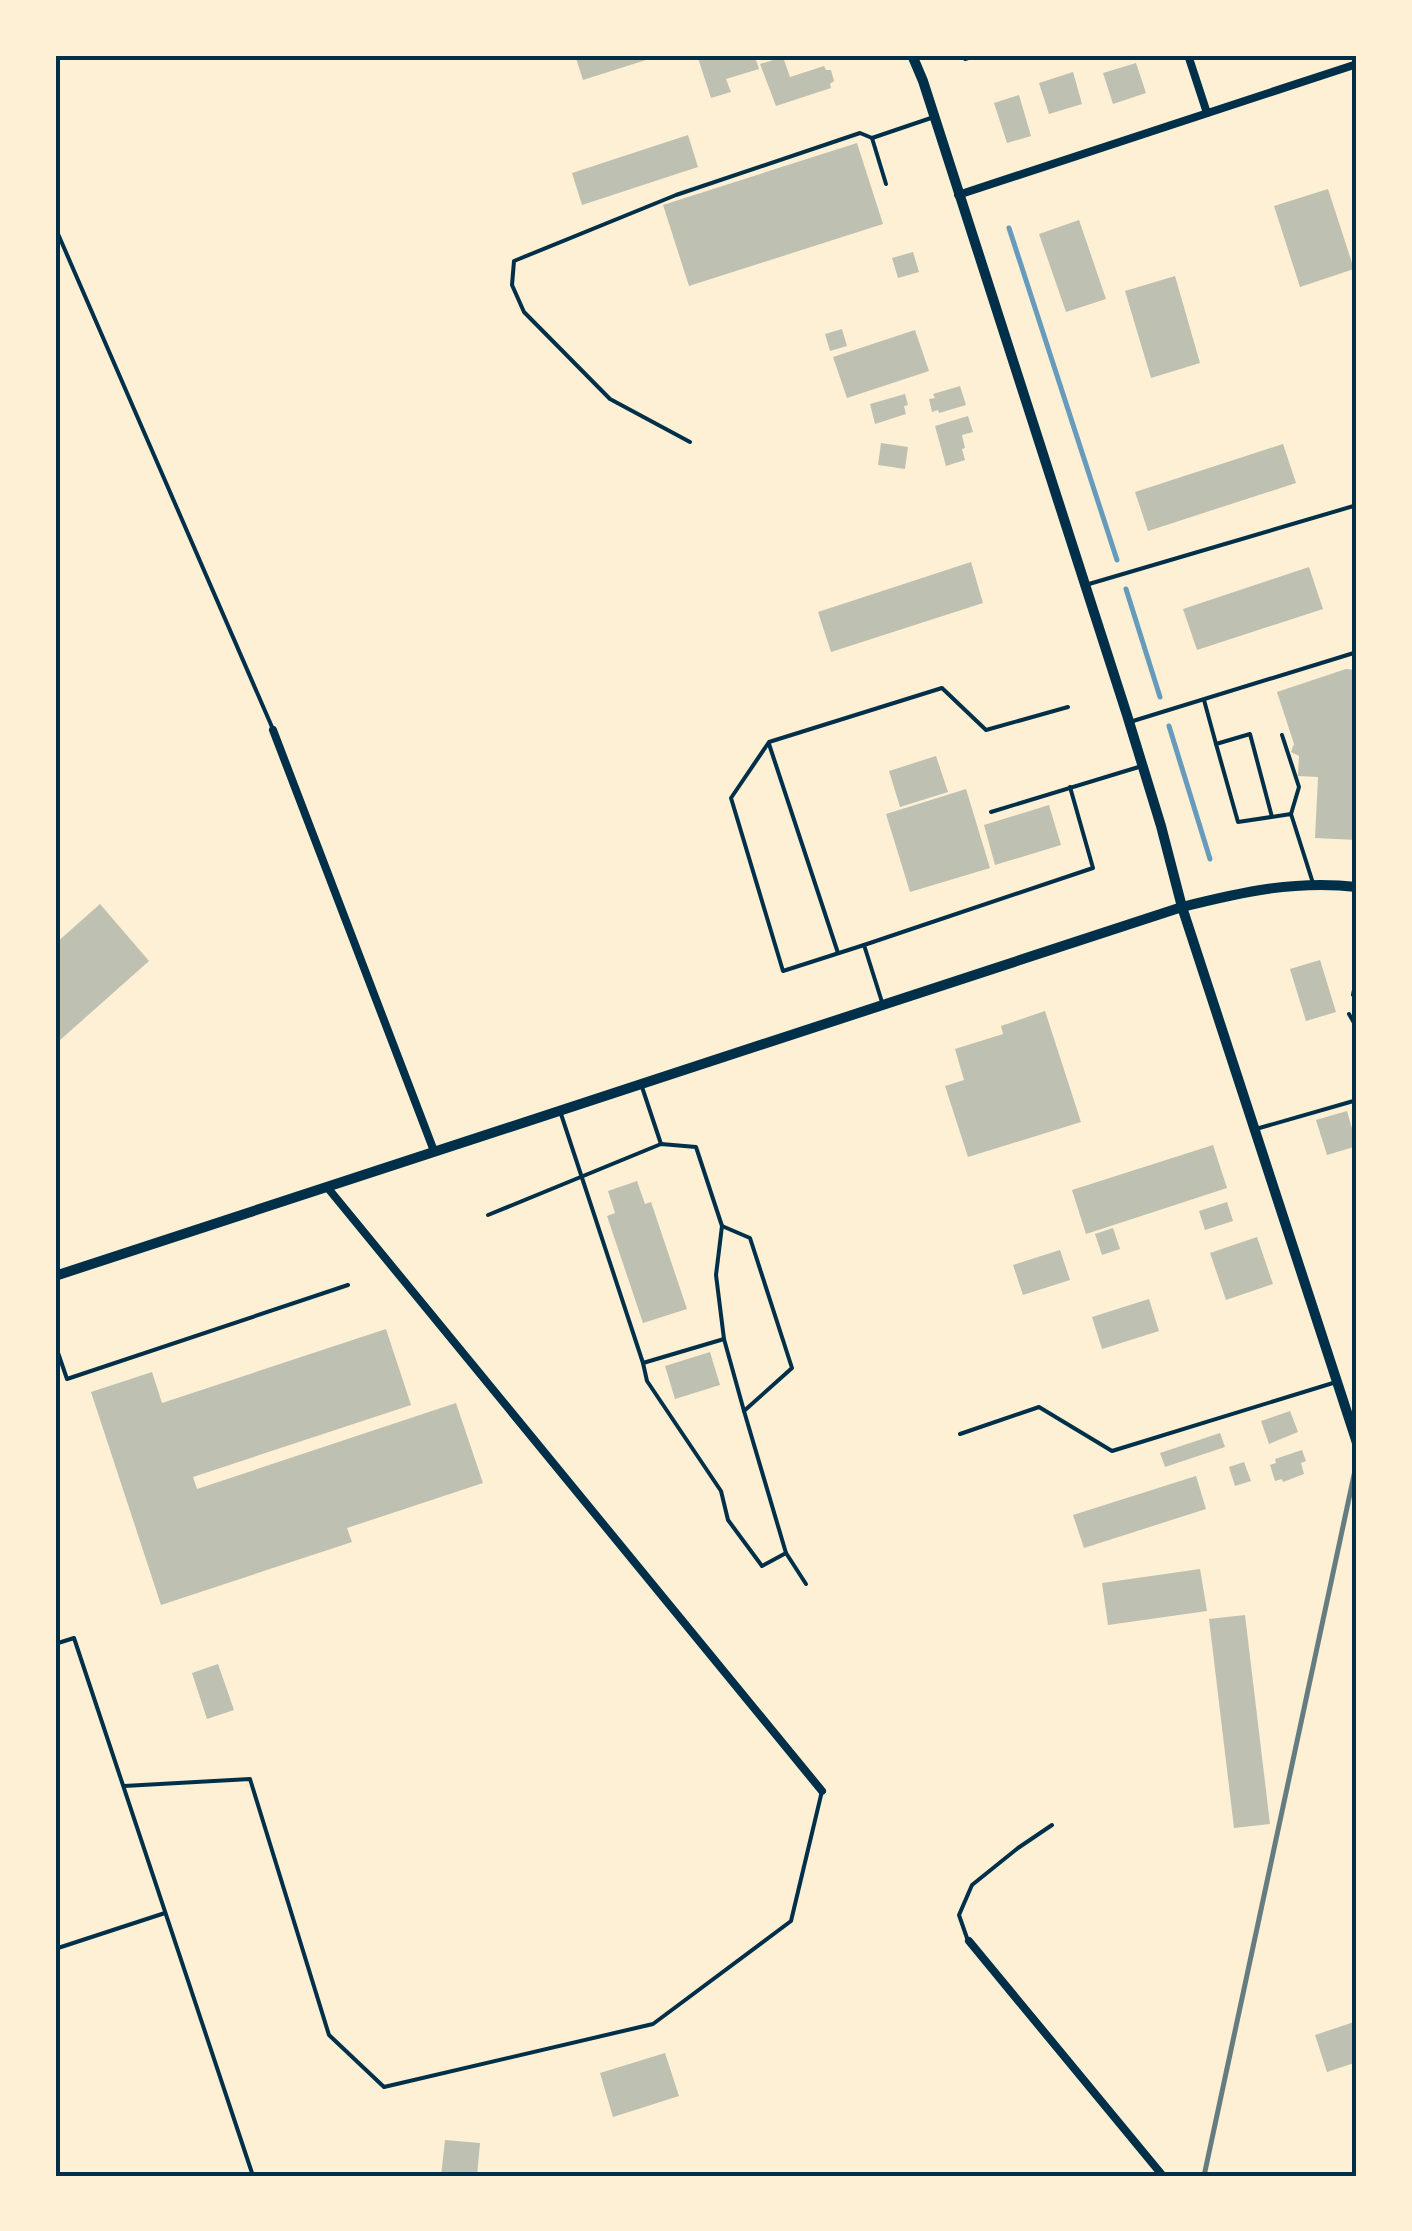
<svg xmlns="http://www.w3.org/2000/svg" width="1412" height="2231" font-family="'Nunito Sans',sans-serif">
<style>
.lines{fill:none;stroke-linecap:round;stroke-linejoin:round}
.stream{stroke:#669bbc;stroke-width:5}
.building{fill:#bec0b2}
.service{stroke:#003049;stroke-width:4}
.minor{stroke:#003049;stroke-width:8}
.tertiary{stroke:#003049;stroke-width:10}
.rail{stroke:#657d81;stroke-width:5}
.neatline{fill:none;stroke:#003049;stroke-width:4}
</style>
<rect width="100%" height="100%" fill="#fdf0d5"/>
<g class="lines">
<g class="stream">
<path d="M1009,228L1117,560"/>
<path d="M1126,589L1160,697"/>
<path d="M1169,726L1210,859"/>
</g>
</g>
<g class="building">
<path d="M575,55H644L646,60L583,80Z"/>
<path d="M697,55H770V56L756,60L759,69L726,79L731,92L711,98Z"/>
<path d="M783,57L790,77L824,66L826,70H831L834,81L830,84L831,88L776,106L760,64Z"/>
<path d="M1136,63L1146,93L1113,104L1103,73Z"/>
<path d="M1073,72L1082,104L1049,114L1039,83Z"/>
<path d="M1019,95L1031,136L1007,143L994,103Z"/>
<path d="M688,135L698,167L582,205L572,173Z"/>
<path d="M857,143L883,224L689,286L663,205Z"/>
<path d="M1328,189L1354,269L1300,287L1274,206Z"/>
<path d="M1079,220L1106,299L1066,312L1039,234Z"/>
<path d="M913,252L919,272L898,278L892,258Z"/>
<path d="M1175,276L1200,363L1151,378L1125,291Z"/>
<path d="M842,329L847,346L830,351L825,334Z"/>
<path d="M915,330L929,371L847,398L833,357Z"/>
<path d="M960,386L966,405L939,413L938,410L932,412L929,399L935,398L933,394Z"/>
<path d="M905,394L908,405L904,406L906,414L875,424L870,404Z"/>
<path d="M968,416L973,432L962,435L965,448L962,449L965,460L946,466L935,426Z"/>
<path d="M881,443L908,447L905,469L878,465Z"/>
<path d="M1283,444L1296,483L1148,531L1135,492Z"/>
<path d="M971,562L983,603L831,652L818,612Z"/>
<path d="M1309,567L1323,609L1197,650L1183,609Z"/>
<path d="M1346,669L1357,670V840L1315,838L1318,777L1298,776L1299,756L1291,752L1294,744L1277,692Z"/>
<path d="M936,756L948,792L900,807L889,771Z"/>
<path d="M966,789L990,868L910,892L886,814Z"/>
<path d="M1049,805L1061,845L995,865L984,825Z"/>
<path d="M100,904L149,961L59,1041L55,1036V944Z"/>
<path d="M1320,960L1336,1012L1306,1021L1290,969Z"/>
<path d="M1045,1011L1081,1122L968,1157L945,1086L964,1080L955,1049L1003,1034L1001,1026Z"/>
<path d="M1347,1111L1357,1146L1327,1155L1316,1120Z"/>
<path d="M1213,1145L1227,1188L1086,1234L1072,1190Z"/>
<path d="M637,1181L645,1204L651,1202L687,1309L643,1323L607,1216L615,1213L608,1191Z"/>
<path d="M1227,1202L1233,1221L1205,1230L1199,1211Z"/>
<path d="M1113,1228L1120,1249L1102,1255L1095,1234Z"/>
<path d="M1257,1237L1273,1284L1226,1300L1210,1253Z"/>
<path d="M1060,1250L1070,1280L1023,1295L1013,1265Z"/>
<path d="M1149,1299L1159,1331L1102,1349L1092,1317Z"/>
<path d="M386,1329L411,1405L193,1477L197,1489L456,1403L483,1483L347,1528L352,1542L161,1605L91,1392L152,1372L162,1403Z"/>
<path d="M710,1352L720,1385L675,1399L665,1366Z"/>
<path d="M1290,1411L1298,1432L1269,1444L1261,1421Z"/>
<path d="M1220,1433L1225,1447L1165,1467L1160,1453Z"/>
<path d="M1302,1450L1306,1461L1301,1463L1304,1474L1283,1482L1282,1479L1275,1481L1270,1465L1276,1463L1275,1459Z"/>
<path d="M1244,1462L1251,1481L1235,1486L1229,1467Z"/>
<path d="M1196,1476L1206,1509L1084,1548L1073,1515Z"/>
<path d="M1200,1569L1207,1611L1108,1625L1102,1583Z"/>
<path d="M1245,1615L1270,1824L1234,1828L1209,1619Z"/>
<path d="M218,1664L234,1710L207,1719L192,1673Z"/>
<path d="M1357,2021V2062L1327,2072L1315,2035Z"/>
<path d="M665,2053L679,2096L613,2117L600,2073Z"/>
<path d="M445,2140L480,2143L477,2176H441Z"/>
</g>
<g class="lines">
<g class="service">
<path d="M965,59L978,55"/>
<path d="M886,184L872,138L931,118"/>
<path d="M55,227L272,727"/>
<path d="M690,442L610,399L524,312L512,285L514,261L676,195L860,133L872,138"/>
<path d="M1089,584L1357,505"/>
<path d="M1204,700L1216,744"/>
<path d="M1133,721L1357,652"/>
<path d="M1282,735L1299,787L1291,814"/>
<path d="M769,744L838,953"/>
<path d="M991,812L1142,766"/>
<path d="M1272,817L1250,734L1216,744L1238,822L1291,814L1312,880"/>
<path d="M864,945L783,971L731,798L769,742L942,688L986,730L1068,707"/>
<path d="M1353,995L1357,975"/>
<path d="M882,1002L864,945L1093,868L1070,787"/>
<path d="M1349,1014L1357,1028"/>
<path d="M642,1087L661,1144"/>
<path d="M1256,1129L1357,1100"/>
<path d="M488,1215L661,1144L696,1147L722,1226L716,1275L724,1339L643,1363L561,1114"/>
<path d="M724,1339L744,1411"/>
<path d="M55,1344L67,1379L348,1285"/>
<path d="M643,1363L647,1381L721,1491L728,1520L762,1566L786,1553L744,1411L792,1368L750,1238L722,1226"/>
<path d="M960,1434L1039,1407L1112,1451L1333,1383"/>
<path d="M786,1553L806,1584"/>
<path d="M55,1644L74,1638L253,2176"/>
<path d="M124,1786L250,1779L329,2035L384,2087L653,2024L791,1921L822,1791"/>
<path d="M968,1941L959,1915L972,1885L1018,1848L1052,1825"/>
<path d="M55,1949L165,1913"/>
</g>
<g class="minor">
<path d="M1188,55L1207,113"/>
<path d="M958,195L1357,64"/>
<path d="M273,730L434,1151"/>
<path d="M327,1187L822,1791"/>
<path d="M969,1941L1163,2176"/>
</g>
<g class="tertiary">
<path d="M912,55L923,81L1127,715L1161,826L1182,907L1357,1443"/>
<path d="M55,1276L1182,907C1242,892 1295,880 1357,887"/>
</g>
<path class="rail" d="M1204,2176L1357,1461"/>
</g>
<rect width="1412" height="2231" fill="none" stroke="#fdf0d5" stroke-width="115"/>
<rect x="58" y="58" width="1296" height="2116" class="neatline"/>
</svg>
